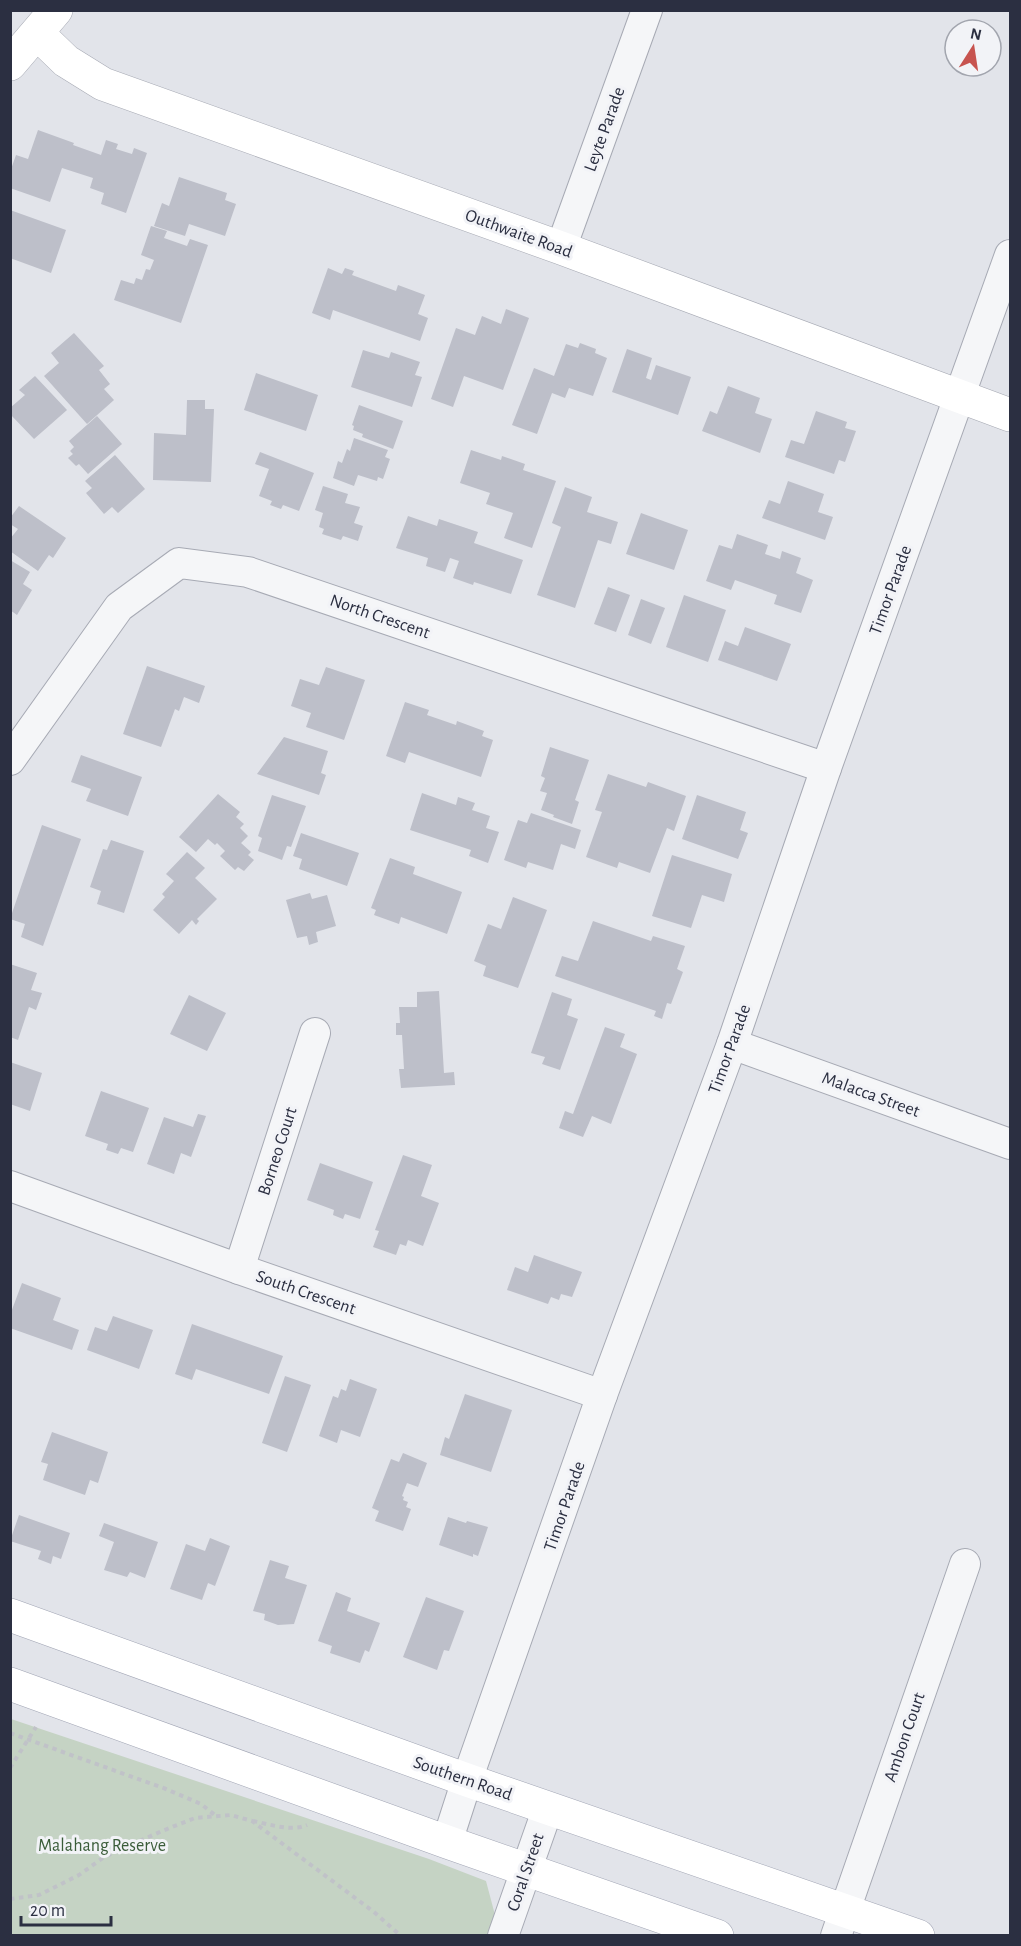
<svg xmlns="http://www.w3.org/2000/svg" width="1021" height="1946" font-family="'Alegreya Sans',sans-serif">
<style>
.park{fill:#c5d3c4}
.building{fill:#bdbfc9}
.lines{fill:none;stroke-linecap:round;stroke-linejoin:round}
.street-casing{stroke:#a7aab4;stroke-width:32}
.secondary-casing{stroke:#a7aab4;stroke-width:34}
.primary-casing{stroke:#a2a6b5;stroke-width:34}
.path{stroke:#c0c2c8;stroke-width:4;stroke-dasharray:4.5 4.5;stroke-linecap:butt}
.street{stroke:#f5f6f8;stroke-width:30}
.secondary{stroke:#fff;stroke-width:33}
.primary{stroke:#fff;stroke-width:33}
.labels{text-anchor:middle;stroke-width:6;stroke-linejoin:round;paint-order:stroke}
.street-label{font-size:18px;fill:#2b2f41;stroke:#f2f3f7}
.park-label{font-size:18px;fill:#3a5c39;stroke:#f2f3f7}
</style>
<rect width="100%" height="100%" fill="#e2e4ea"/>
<path class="park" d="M11,1719L429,1859L486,1881L495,1915L487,1936H11Z"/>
<g class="building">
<path d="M38,130L74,143L73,145L101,155L106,140L118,144L116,149L132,154L134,148L147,153L126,213L101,204L104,193L90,188L93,178L62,168L50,202L10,188V172L16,155L28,159Z"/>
<path d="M179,177L227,193L225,200L236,204L225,236L189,224L185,236L154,226L162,203L169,206Z"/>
<path d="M10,210L66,230L51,273L10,258Z"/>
<path d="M151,226L167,231L164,238L187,246L190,239L208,245L181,323L114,300L121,280L134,284L136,278L142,280L146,269L150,270L154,260L141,255Z"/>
<path d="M328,268L342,274L345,268L354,271L352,275L396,291L398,285L425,295L418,314L428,318L420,341L333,310L330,320L312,313Z"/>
<path d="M506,309L529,318L503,390L464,376L453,407L431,399L456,328L475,335L482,316L501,324Z"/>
<path d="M74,333L104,366L99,370L110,384L104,389L114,400L87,424L44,376L59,363L51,353Z"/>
<path d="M580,343L596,349L595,353L607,358L593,396L569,388L565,398L552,393L537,434L512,425L534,368L554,376L566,344L578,348Z"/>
<path d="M627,349L652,358L646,378L651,380L656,365L691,377L678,415L612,392Z"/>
<path d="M363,350L389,358L391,352L420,362L415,375L422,377L412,407L351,387Z"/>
<path d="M256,373L318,395L306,431L244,410Z"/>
<path d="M35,376L67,410L34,439L10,414V408L25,395L19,390Z"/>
<path d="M728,386L760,398L755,413L772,419L760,453L702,431L710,411L717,414Z"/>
<path d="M187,400H205V409H214L211,482L153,480L154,433L186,435Z"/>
<path d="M359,405L403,421L393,449L362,437L363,434L353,430L354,426L352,425Z"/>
<path d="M816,411L847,422L845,428L856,431L845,462L839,460L834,474L785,457L791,440L804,444Z"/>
<path d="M97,416L122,444L88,474L79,464L76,466L68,458L73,454L70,451L74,447L69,441Z"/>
<path d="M354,438L388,450L385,457L390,459L383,479L378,477L377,481L358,475L354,486L333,478L338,461L342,463L347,449L350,451Z"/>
<path d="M471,450L501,460L502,456L525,464L523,470L556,481L532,548L504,538L513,513L486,504L490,493L460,483Z"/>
<path d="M260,452L314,473L299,511L283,505L281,509L270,505L272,501L259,496L269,469L255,464Z"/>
<path d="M115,455L145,489L118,513L112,507L104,514L86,493L92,488L85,481Z"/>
<path d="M788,481L824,494L818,512L833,517L825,540L762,518L769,500L780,504Z"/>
<path d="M323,486L348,494L345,503L360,507L354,523L363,526L358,541L343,536L341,540L322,534L324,529L319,527L323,513L315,510Z"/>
<path d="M565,487L592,497L587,512L618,522L611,544L598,540L575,608L537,595L561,527L552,523Z"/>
<path d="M19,506L66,538L53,558L49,555L38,571L10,551V539L18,529L10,524V518Z"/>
<path d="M641,513L688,530L674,570L626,554Z"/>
<path d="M408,516L437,526L439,519L478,532L474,543L523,560L511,594L474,582L473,585L453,578L459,561L450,558L445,572L426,566L428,558L396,548Z"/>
<path d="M737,534L768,545L765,554L780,559L782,551L801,558L796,573L813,580L801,613L774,604L777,595L735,580L731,590L706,581L719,545L732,549Z"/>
<path d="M10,560L30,572L23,584L32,590L17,615L10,610Z"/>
<path d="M608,587L630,595L616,632L594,624Z"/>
<path d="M684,595L726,610L708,662L666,647Z"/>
<path d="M641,599L665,608L651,644L628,635Z"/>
<path d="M745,627L791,644L777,681L718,660L725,641L738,646Z"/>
<path d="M147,666L205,686L199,703L184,697L179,711L175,709L161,747L123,734Z"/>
<path d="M326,667L365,680L344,740L306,727L311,713L291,706L300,679L319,685Z"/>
<path d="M405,702L429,710L427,715L456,725L457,721L484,731L482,736L493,740L481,777L409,752L405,763L386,756Z"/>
<path d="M284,737L328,751L321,773L326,775L319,795L257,774Z"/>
<path d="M550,747L589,760L575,800L579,802L572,824L553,817L554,815L541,810L547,793L540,791L545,778L541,776Z"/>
<path d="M81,755L142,777L128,816L86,801L91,789L71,782Z"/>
<path d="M608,774L646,787L648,782L686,796L674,831L667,828L650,873L619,862L617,868L586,857L602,812L595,810Z"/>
<path d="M422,793L456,805L458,797L475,803L472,810L490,816L486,828L499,832L488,863L469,856L471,850L410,830Z"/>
<path d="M218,794L240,812L236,817L244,824L240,828L248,836L241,843L251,852L248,855L254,860L244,871L238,867L235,870L220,856L225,851L217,843L215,845L208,839L196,852L179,837Z"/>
<path d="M272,795L306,806L291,847L287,846L282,860L258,851L262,838L258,836Z"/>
<path d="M697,795L746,812L740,830L748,833L738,859L682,839Z"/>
<path d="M531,813L581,830L575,849L561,844L553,870L528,862L526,868L504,860L518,820L527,823Z"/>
<path d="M42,825L81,839L43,946L21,937L25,924L10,919Z"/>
<path d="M301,833L359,853L347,886L299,869L302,859L293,856Z"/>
<path d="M111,840L144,851L124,913L97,904L101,891L90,887L103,849L107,850Z"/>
<path d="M187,852L205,868L195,878L217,899L197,919L199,921L196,925L192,920L179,934L153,910L165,897L162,894L174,881L166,874Z"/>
<path d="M672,855L732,874L724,902L702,895L691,928L652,916Z"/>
<path d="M390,858L415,867L413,874L462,892L447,934L401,917L399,924L374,915L376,910L371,908Z"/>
<path d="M310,893L312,899L327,895L336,926L316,932L318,942L309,945L307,936L297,938L286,900Z"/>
<path d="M513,897L547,910L518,988L483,976L486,966L474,961L488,924L501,929Z"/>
<path d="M593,921L651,941L653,936L685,946L677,969L683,972L671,1004L667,1003L662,1019L654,1016L656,1011L555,976L562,956L578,961Z"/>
<path d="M10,964L37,973L31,990L42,993L36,1010L29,1007L18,1040L10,1037Z"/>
<path d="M439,991L444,1073L454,1072L455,1085L401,1088L399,1069H404L402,1035H396V1023H400L399,1007H417V992Z"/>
<path d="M552,992L572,999L567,1015L578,1019L560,1070L542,1064L545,1057L531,1053Z"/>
<path d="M189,995L226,1013L207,1051L170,1034Z"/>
<path d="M605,1027L625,1034L620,1047L637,1054L611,1124L592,1116L583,1137L559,1128L565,1111L573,1114Z"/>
<path d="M10,1062L42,1073L30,1111L10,1104Z"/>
<path d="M101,1091L149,1108L133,1152L121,1148L118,1154L106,1150L108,1144L85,1136Z"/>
<path d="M198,1114L206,1116L191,1157L181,1153L174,1174L147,1164L164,1117L193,1127Z"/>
<path d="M403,1155L432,1165L421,1196L439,1203L423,1246L408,1240L406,1246L400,1244L396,1255L373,1247L379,1231L375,1230Z"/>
<path d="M320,1163L373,1182L360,1219L345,1214L343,1219L333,1215L334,1210L307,1200Z"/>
<path d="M534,1255L582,1272L572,1297L561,1294L559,1300L551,1297L548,1304L507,1290L515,1267L528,1272Z"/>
<path d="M22,1283L61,1298L53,1320L79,1330L72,1350L10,1328V1315Z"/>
<path d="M113,1316L153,1330L139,1369L87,1350L95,1327L107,1331Z"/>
<path d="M192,1324L283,1356L269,1394L196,1369L192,1380L175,1374Z"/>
<path d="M285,1376L311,1385L287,1452L262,1443Z"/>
<path d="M350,1379L377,1389L360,1437L341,1430L337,1443L319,1436L333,1396L338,1398L341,1389L346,1391Z"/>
<path d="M465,1394L512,1410L491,1472L440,1455L445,1437L449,1439Z"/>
<path d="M52,1432L108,1452L98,1483L90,1480L85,1495L43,1480L48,1464L41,1462Z"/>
<path d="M403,1453L427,1463L418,1487L407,1483L402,1496L404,1497L403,1500L408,1502L406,1507L411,1509L403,1531L375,1521L379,1511L372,1508L391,1459L399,1462Z"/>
<path d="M19,1515L70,1533L61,1559L53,1556L51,1564L38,1559L41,1551L10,1541Z"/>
<path d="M448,1517L466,1523L467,1521L488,1527L478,1556L473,1554V1557L439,1545Z"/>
<path d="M104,1523L158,1542L145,1578L130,1572L127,1577L104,1570L114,1542L99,1536Z"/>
<path d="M210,1538L230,1546L215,1586L208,1583L202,1600L170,1589L186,1544L205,1551Z"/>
<path d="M270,1560L289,1566L285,1578L307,1585L294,1624L278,1625L264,1620L265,1614L253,1611Z"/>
<path d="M336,1592L351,1598L347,1611L380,1623L369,1652L365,1650L360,1663L330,1653L332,1646L318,1641Z"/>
<path d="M426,1597L464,1611L449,1651L444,1650L437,1670L403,1657Z"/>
</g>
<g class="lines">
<defs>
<g id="street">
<path d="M561,248L647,10"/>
<path d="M10,760L119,607L179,563L248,572L826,768"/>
<path d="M732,1044L1010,1144"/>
<path d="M10,1186L239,1269L602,1395"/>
<path d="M239,1269L315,1033"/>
<path d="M447,1842L467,1780L602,1395L732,1044L826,768L1010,255"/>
<path d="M503,1936L548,1808"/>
<path d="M836,1936L965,1564"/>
</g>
<g id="secondary">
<path d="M38,34L66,61L103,84L561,248L1010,415"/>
<path d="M10,64L56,10"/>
</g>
<g id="primary">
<path d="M10,1615L467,1780L918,1936"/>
<path d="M10,1684L447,1842L717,1936"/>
</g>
</defs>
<use href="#street" class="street-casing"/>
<use href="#secondary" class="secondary-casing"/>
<use href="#primary" class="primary-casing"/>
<g class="path">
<path d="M10,1733L166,1789L201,1804L216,1816"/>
<path d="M10,1768L36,1727"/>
<path d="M253,1821C269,1824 291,1832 307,1825"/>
<path d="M10,1899L39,1895L79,1875L104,1857L162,1831L195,1818L231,1815L252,1821L374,1912L401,1936"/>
</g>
<use href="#street" class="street"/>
<use href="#secondary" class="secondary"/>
<use href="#primary" class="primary"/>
</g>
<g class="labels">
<g class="street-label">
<text transform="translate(604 129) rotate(-70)" y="6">Leyte Parade</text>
<text transform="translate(519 233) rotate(20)" y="6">Outhwaite Road</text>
<text transform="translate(890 590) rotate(-70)" y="6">Timor Parade</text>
<text transform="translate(380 616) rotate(19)" y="6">North Crescent</text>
<text transform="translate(729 1049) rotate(-70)" y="6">Timor Parade</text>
<text transform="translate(871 1094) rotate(20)" y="6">Malacca Street</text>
<text transform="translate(277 1151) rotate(-72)" y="6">Borneo Court</text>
<text transform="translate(306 1292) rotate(19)" y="6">South Crescent</text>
<text transform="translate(564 1506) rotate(-71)" y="6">Timor Parade</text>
<text transform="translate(904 1737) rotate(-71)" y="6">Ambon Court</text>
<text transform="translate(463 1778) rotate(19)" y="6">Southern Road</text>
<text transform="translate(525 1872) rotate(-71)" y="6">Coral Street</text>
</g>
<g class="park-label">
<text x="102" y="1851">Malahang Reserve</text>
</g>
</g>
<rect width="1021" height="1946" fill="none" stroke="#2b2f41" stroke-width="24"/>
<g transform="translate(973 48) rotate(12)"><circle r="28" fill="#f2f3f7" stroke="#a2a5ae" stroke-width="1.5"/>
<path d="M0-4.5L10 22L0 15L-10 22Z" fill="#c7534f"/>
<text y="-9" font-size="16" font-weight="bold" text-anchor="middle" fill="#2b2f41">N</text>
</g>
<path d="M21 1916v9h90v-9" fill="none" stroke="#2b2f41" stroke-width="3"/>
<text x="30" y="1916" font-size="18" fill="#2b2f41" stroke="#f2f3f7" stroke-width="4.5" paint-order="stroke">20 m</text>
</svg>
